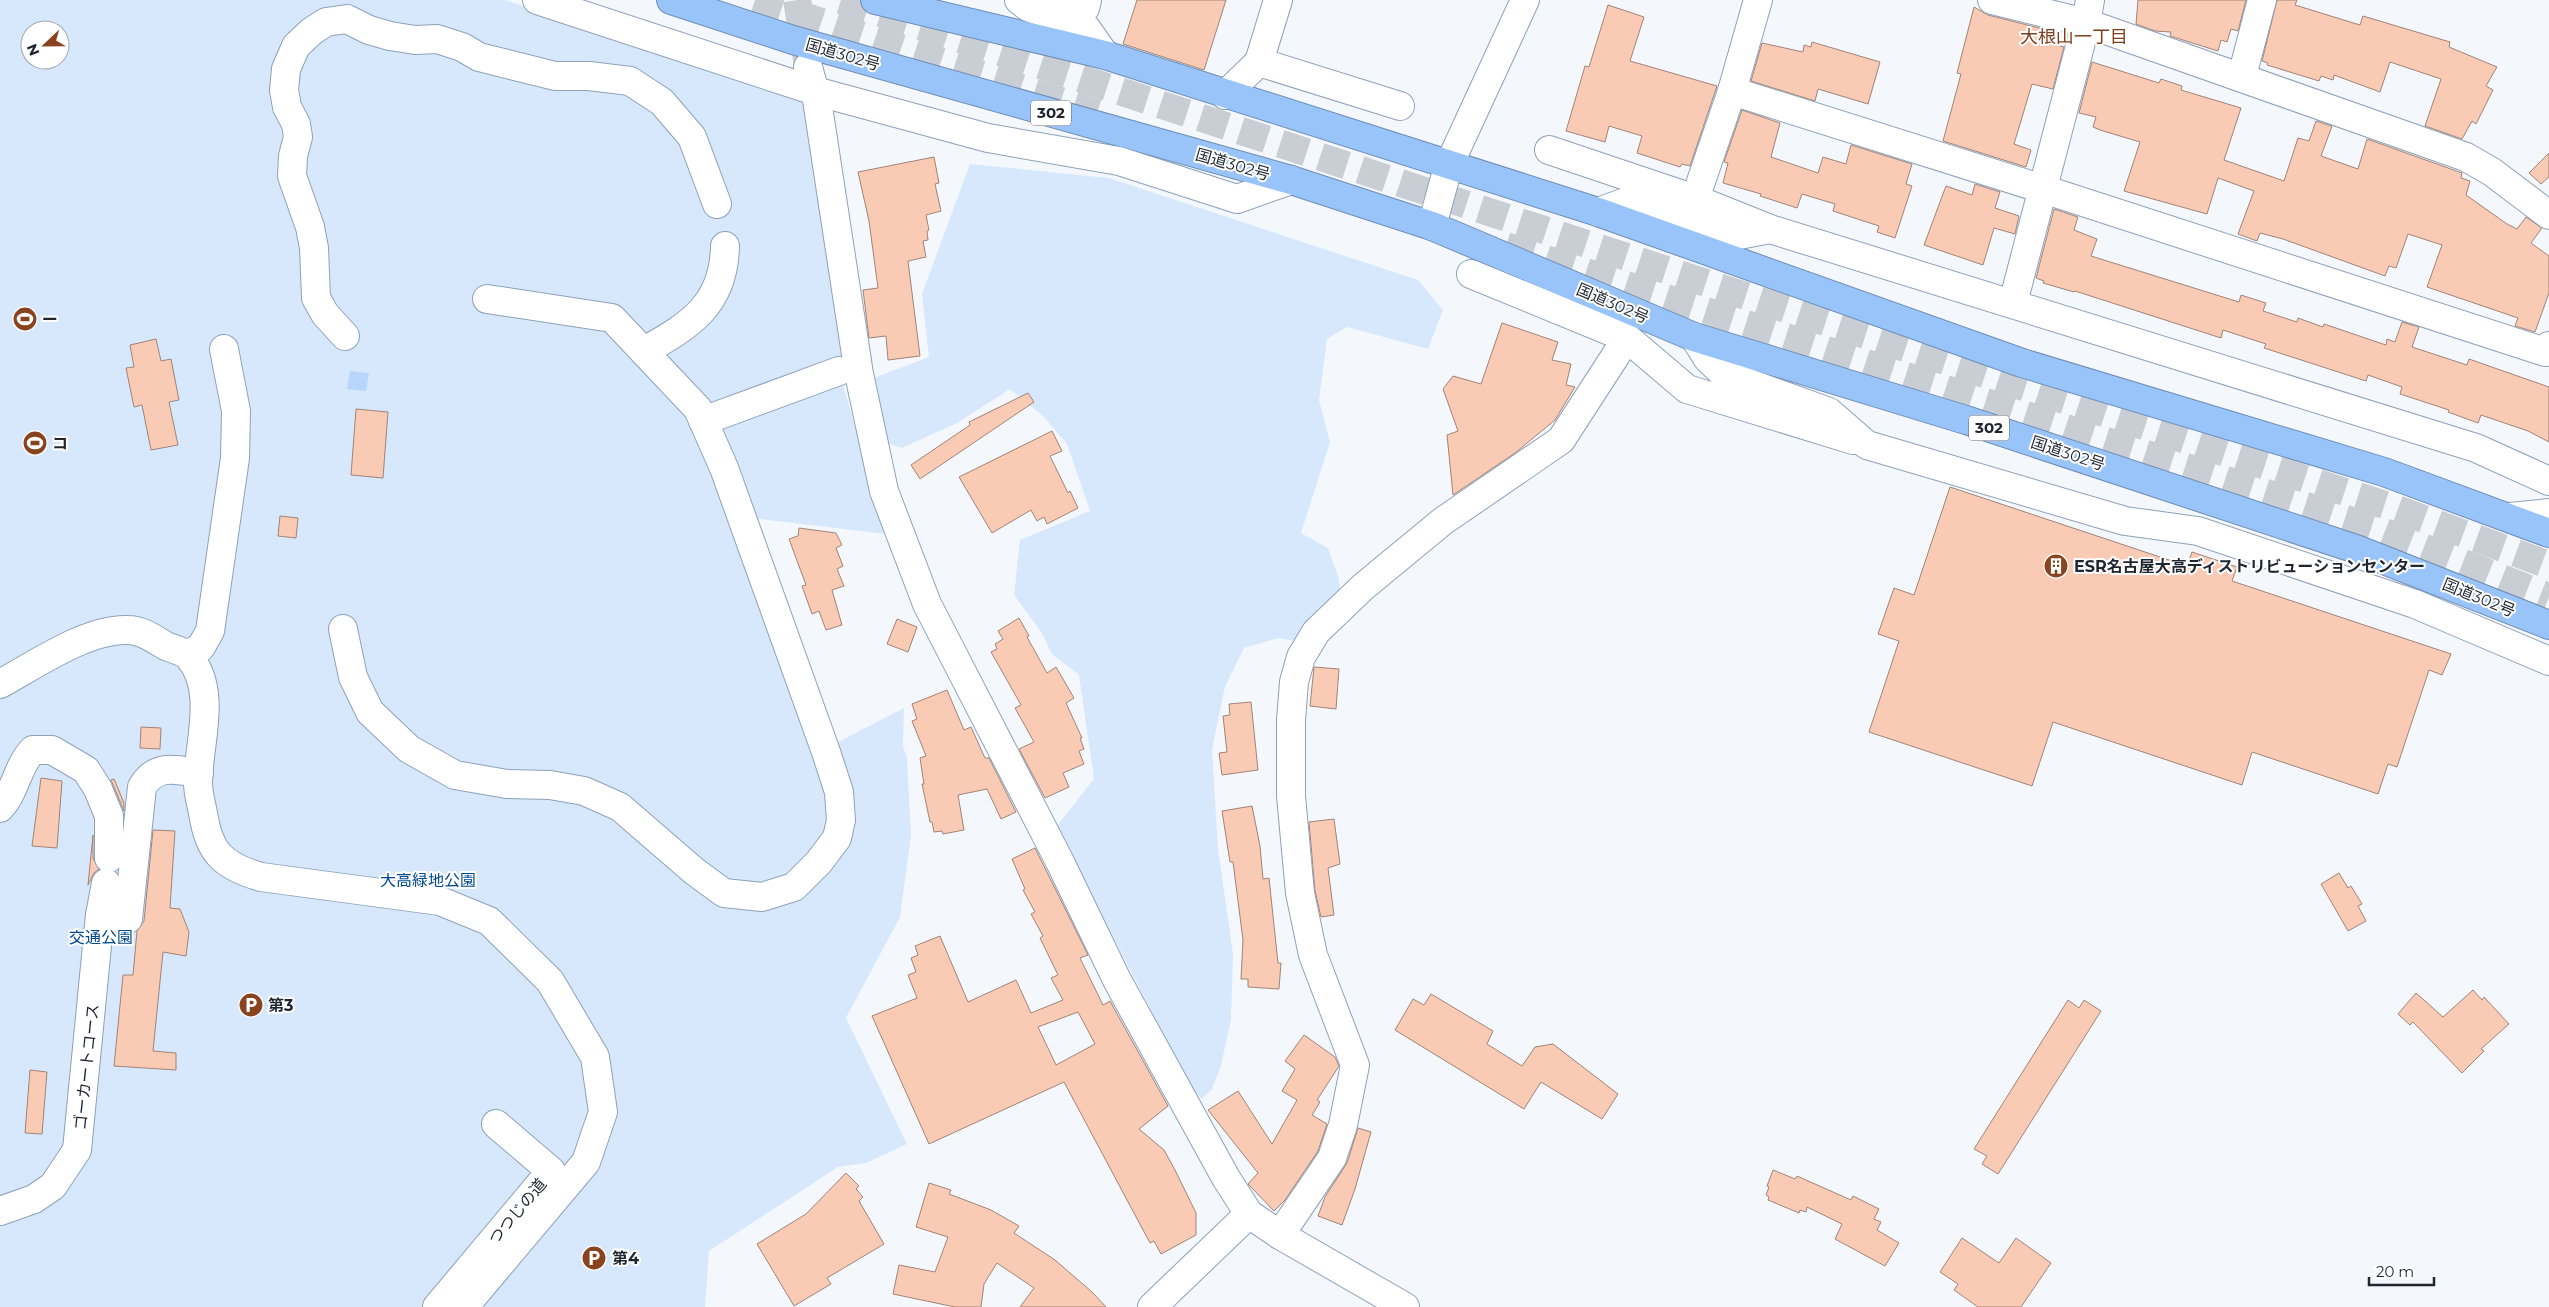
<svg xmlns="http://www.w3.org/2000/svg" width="2549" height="1307" font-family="Montserrat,'Noto Sans JP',sans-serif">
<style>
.green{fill:#d7e8fd;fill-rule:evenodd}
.water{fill:#b8d6fc}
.building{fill:#f9cab4;stroke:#a18477;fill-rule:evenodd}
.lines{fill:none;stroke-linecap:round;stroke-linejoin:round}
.minor-tunnel{stroke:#c9ced4;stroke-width:28;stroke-dasharray:28 14;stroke-linecap:butt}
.highway-tunnel{stroke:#c9ced4;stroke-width:28;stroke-dasharray:28 14;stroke-linecap:butt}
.minor-casing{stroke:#8ea1b9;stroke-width:30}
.highway-casing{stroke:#6e8db3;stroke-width:30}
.minor{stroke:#fff;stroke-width:28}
.highway{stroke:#98c4fa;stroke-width:28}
.labels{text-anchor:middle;stroke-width:4;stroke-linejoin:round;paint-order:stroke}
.shield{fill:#fff;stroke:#62676e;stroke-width:1}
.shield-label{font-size:15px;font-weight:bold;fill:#1f2630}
.street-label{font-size:16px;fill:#1f2630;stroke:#fff}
.poi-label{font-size:16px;font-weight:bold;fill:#1f2630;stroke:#fff;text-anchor:start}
.park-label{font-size:16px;fill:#00498f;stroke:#fff}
.neighbourhood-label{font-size:18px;fill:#7e3d1c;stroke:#fff}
</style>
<rect width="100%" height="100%" fill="#f4f8fd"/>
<g class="green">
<path d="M0,0H504L797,87L803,101L842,360L839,371L886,534L751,518L834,744L904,708L903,746L907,758L911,835L900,917L846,1018L907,1144L866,1163L838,1167L709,1251L705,1307H0ZM30,30H60V60H30Z"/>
<path d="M970,164L1109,178L1418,280L1443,310L1428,349L1347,327L1327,339L1319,400L1330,442L1301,533L1328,548L1338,576L1341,594L1301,642L1278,638L1244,648L1225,687L1212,750L1218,849L1233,954L1231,1019L1221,1066L1212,1089L1202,1099L1193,1091L1056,827L1094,779L1079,675L1052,654L1042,633L1014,595L1020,540L1090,511L1067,444L1043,416L1010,389L957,423L902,448L883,442L871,379L929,357L922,294Z"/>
</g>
<path class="water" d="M350,371L369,373L366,391L347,389Z"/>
<g class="building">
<path d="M1137,0H1226L1204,70L1123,44Z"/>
<path d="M2138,0H2246L2238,31L2231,29L2227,42L2221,40L2218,51L2170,36L2171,32L2155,31L2136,24Z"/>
<path d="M2277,0H2297L2295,5L2360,25L2363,16L2450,42L2449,47L2497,67L2486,86L2493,90L2476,124L2472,121L2462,139L2425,126L2441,79L2390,62L2380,92L2334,75L2333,80L2321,76L2319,81L2267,65L2268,63L2262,61Z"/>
<path d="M1608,5L1644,17L1630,61L1717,86L1690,166L1682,164L1680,167L1637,153L1642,136L1609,126L1605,142L1566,131L1585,66L1589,67Z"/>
<path d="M1974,7L1988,15L2051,31L2048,43L2064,47L2053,89L2032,84L2014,144L2031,150L2026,167L1943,141L1961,74L1957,73Z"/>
<path d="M1812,42L1880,62L1868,104L1818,89L1815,101L1751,81L1762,43L1803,52L1804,45L1811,47Z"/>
<path d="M2092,62L2159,83L2161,79L2182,86L2181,90L2241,108L2224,160L2284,181L2298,138L2309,141L2316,121L2332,126L2321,156L2358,169L2367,139L2462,173L2461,178L2470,181L2466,195L2507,224L2517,229L2526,217L2542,228L2531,243L2549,256V293L2535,332L2515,326L2518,318L2427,287L2442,245L2408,234L2396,268L2389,266L2385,276L2283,239L2260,233L2257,241L2238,234L2254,191L2218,178L2207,214L2124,191L2140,142L2100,130L2093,127L2096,117L2079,113Z"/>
<path d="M1742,110L1780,123L1771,157L1818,173L1823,157L1846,164L1851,145L1912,164L1906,184L1912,186L1895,238L1877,232L1879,226L1833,211L1835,204L1802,194L1797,208L1760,196L1761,194L1723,183L1728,163L1724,162Z"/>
<path d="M2549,153V177L2541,184L2529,173Z"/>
<path d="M934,157L939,183L935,184L941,211L926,215L929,230L927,231L928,240L923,241L926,257L908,261L920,356L888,360L886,336L869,338L863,290L878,288L869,221L858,172Z"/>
<path d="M1975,184L2000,192L1995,208L2019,216L2015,234L1994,228L1983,265L1924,245L1946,186L1972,195Z"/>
<path d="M2054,209L2078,217L2074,230L2097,239L2091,256L2239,302L2241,295L2266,303L2263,311L2297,322L2298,318L2323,327L2324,324L2386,345L2387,339L2395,342L2402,322L2419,327L2412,347L2467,365L2469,359L2549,387V442L2528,431L2481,415L2478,423L2448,412L2449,410L2400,394L2402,387L2368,375L2366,381L2264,348L2266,344L2223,330L2221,338L2075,291L2074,292L2043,283L2044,281L2036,278Z"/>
<path d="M1502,323L1558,342L1552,360L1571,364L1566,385L1575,387L1555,420L1515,453L1453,495L1447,435L1458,431L1443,389L1453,376L1481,384Z"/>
<path d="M156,339L161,361L171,359L179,400L169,402L178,445L151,450L142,405L134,407L126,368L134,367L130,345Z"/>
<path d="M1028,393L1034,402L920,479L911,465L970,425L969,422Z"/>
<path d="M356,409L388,412L383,478L351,475Z"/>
<path d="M1052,431L1062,451L1050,456L1068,493L1070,491L1078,508L1047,524L1044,517L1037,521L1031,510L992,533L959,477Z"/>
<path d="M1950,487L2187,566L2192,552L2237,567L2232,581L2451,654L2442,675L2429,670L2397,767L2388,764L2378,794L2252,752L2242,785L2053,722L2032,786L1869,732L1899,641L1878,634L1894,588L1914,595Z"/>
<path d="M280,516L298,518L296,538L278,536Z"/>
<path d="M799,528L836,533L842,545L836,548L843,566L837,569L844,586L832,590L842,625L826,630L819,611L812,614L802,586L806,585L789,539L798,536Z"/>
<path d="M1019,618L1029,636L1027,637L1047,673L1056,667L1074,698L1066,703L1082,738H1080L1084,749L1079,751L1084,764L1063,773L1069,787L1045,798L1019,749L1034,742L1015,708L1021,705L991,652L997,649L995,644L1003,639L998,631Z"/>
<path d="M897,619L917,627L908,652L887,644Z"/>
<path d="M1314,667L1339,669L1336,709L1310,706Z"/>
<path d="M947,690L964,730L971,727L985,758H989L1016,812L1001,819L987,789L958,795L964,830L943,834L942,831L934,832L932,822H930L922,784H924L920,758L926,756L912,721L917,719L912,704Z"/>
<path d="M1251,702L1258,770L1222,775L1219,753L1227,752L1223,716L1230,715L1229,704Z"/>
<path d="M141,727L161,728L160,749L140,748Z"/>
<path d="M41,778L62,781L57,848L32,846Z"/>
<path d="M114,779L124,803V811L111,780Z"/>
<path d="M1252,806L1260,846L1263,879L1269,878L1278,963H1281L1279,989L1248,987V979H1241L1243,940L1233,862H1230L1222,811Z"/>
<path d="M1334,819L1340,864L1328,868L1334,915L1321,917L1315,891L1309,822Z"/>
<path d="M153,830L175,831L170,908L180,909L189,932L186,956L163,952L153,1051L176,1053V1070L114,1066L123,975H133L137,931L144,921Z"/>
<path d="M93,835V858L99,869L94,873L88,885Z"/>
<path d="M1035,848L1088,955L1080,958L1103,1005L1110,1001L1168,1106L1139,1129L1164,1150L1175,1170L1196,1213V1235L1161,1254L1154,1241L1150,1243L1064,1082L929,1144L872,1016L917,998L908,975L916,972L911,958L918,955L915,946L940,936L968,1002L1016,980L1031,1013L1063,1000L1051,978L1058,975L1040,938L1043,936L1031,914L1035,912L1023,890L1025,889L1012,859ZM1078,1012L1095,1044L1056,1065L1038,1027Z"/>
<path d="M2339,873L2348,888L2351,886L2362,904L2358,906L2366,921L2348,931L2321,884Z"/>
<path d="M2473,990L2482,1000L2484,997L2509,1024L2481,1049L2484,1051L2462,1073L2413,1022L2410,1025L2398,1014L2416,993L2443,1017Z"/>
<path d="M1431,994L1493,1031L1487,1044L1522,1066L1535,1047L1553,1044L1618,1094L1602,1119L1541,1082L1524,1109L1395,1030L1413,999L1424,1005Z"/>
<path d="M2068,1000L2079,1008L2084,1000L2101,1011L1998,1174L1982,1164L1987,1156L1974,1149Z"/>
<path d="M1304,1035L1335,1057L1339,1066L1317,1100L1320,1102L1312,1115L1327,1124L1318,1151L1285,1200L1274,1211L1248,1184L1258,1173L1208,1110L1238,1091L1272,1144L1297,1100L1282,1091L1295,1069L1285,1061Z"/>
<path d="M30,1070L47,1072L42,1134L25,1133Z"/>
<path d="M1358,1128L1371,1132L1355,1189L1342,1225L1318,1216L1325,1197L1347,1163Z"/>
<path d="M1773,1170L1795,1179L1797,1176L1851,1200L1853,1196L1879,1209L1874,1219L1881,1222L1877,1230L1899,1243L1885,1266L1835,1239L1842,1224L1807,1207L1806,1212L1800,1210L1799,1213L1768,1200L1769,1197L1766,1195L1769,1187L1767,1186Z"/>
<path d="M846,1173L859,1186L856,1189L863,1197L859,1201L884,1244L827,1278L831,1284L794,1306L757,1244L806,1214Z"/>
<path d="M929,1183L951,1190L949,1194L991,1210L1019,1226L1014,1233L1055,1260L1092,1292L1106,1307H1020L1034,1288L997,1263L984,1284L981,1307H955L893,1294L899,1265L935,1272L948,1237L916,1227Z"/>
<path d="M1962,1238L1999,1263L2016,1238L2051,1263L2021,1307H1978L1954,1290L1958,1284L1940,1272Z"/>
</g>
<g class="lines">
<path class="minor-tunnel" d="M797,0L808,65"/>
<g class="highway-tunnel">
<path d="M755,0L1097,113"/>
<path d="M841,0L2391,507L2549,565"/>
<path d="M1506,246L2377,529L2549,597"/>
</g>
<defs>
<g id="minor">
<path d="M537,0L815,91L988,138L1119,161L1237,199L1291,180"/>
<path d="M1019,0L1028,7L1086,28L1105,55"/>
<path d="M1061,0L1085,8L1087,0"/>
<path d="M1278,0L1259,62L1400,106"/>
<path d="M1992,0L2086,23L2466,157L2492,172L2549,215"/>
<path d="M808,67L817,100L859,374L884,491L927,604L1060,862L1117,980L1226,1178L1249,1214L1280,1235L1405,1307"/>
<path d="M2242,76L2262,0"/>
<path d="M1732,91L2043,189L2545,352L2549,346"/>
<path d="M1225,95L1259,62"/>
<path d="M1549,150L1695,199L1770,229L2476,448L2549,481"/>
<path d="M1695,199L1732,91L1758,0"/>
<path d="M1598,212L1634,199L1647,200L1704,228L1729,237L1770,229"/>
<path d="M1432,226L1448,167L1525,0"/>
<path d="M1471,274L1627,338L1687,389L1853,440"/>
<path d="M2013,303L2086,23L2090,0"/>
<path d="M345,336L325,314L316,298L314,248L310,227L292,176L293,156L298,137L296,124L287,107L284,90L286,69L296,46L312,31L326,22L347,19L369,30L390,36L415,40L437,39L462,47L479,57L555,76H589L630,81L662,102L692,137L717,204"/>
<path d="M1694,337L1708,359L1724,374L1829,412L1867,445L2125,521L2198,531L2415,604L2549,661"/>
<path d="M644,351C691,325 724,304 725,246"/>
<path d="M703,421L839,371"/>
<path d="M2510,517L2549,513"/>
<path d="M343,629L353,677L370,712L409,749L455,775L507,784L550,785L584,791L620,807L694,871L724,893L762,897L794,887L819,862L837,838L841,820L839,792L826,752L724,468L698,409L612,318L487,299"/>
<path d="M188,655L201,647L210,631L235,458L236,411L224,349"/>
<path d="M0,684C35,665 88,628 128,630C142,630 154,639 166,646C173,649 185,652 189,657C218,691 198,744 198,783C198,793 201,803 203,813C209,853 223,866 261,877L440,901L489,921L550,981L595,1057L603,1112L586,1162L464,1307"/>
<path d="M0,808C16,791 17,766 33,750H52L86,770L98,789L109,816V858"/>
<path d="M100,915L128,919L142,787C156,763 176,770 199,773"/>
<path d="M0,1211L34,1199L53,1186L77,1150L100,915L106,883"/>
<path d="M1280,1235L1332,1158L1343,1125L1355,1065L1313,955L1300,893L1291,796V720L1294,682L1301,657L1316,632L1363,587L1443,521L1561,440L1627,338"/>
<path d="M437,1307L551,1171L496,1124"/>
<path d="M1152,1307L1249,1214"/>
</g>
<g id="highway">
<path d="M671,0L793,40L1291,180L1432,226L1694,337L1966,420L2356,549L2549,625"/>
<path d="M875,0L1105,55L1598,212L2022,363L2384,472L2549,533"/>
</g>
</defs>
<use href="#minor" class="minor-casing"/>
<use href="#highway" class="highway-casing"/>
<use href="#minor" class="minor"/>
<use href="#highway" class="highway"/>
</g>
<defs>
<symbol id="stadium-disc" viewBox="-11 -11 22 22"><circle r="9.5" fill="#89431e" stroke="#fff"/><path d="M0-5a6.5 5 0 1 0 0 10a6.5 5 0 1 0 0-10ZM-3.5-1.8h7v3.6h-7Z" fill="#fff"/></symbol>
<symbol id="building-disc" viewBox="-11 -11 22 22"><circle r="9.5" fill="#89431e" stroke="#fff"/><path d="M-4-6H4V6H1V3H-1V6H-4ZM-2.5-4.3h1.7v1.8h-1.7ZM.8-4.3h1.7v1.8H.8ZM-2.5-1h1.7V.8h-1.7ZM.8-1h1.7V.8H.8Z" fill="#fff"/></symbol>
<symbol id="parking-disc" viewBox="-11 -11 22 22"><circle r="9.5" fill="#89431e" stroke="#fff"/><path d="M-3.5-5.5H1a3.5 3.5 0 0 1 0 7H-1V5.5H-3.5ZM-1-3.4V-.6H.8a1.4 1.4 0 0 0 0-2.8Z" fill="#fff"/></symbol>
</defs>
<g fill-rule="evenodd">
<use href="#stadium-disc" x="11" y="305" width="28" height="28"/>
<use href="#stadium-disc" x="21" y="429" width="28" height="28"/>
<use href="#building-disc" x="2042" y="552" width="28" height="28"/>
<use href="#parking-disc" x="237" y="991" width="28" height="28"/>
<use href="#parking-disc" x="580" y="1244" width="28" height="28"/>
</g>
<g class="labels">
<g class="shield">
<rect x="1031" y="100.5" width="40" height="25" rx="4"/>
<rect x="1969" y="415.5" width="40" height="25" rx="4"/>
</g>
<g class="shield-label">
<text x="1051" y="118">302</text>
<text x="1989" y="433">302</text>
</g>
<g class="street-label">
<text transform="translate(843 54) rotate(16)" y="6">国道302号</text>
<text transform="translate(1233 164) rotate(16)" y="6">国道302号</text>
<text transform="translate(1613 303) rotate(23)" y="6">国道302号</text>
<text transform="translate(2068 453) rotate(18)" y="6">国道302号</text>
<text transform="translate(2479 597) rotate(22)" y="6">国道302号</text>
<text transform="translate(86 1067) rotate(-84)" y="6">ゴーカートコース</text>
<text transform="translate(517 1211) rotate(-50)" y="6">つつじの道</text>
</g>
<g class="poi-label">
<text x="42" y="325">ー</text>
<text x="52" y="449">コ</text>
<text x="2074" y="572">ESR名古屋大高ディストリビューションセンター</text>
<text x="268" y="1011">第3</text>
<text x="612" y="1264">第4</text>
</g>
<g class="park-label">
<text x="428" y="886">大高緑地公園</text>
<text x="101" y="943">交通公園</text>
</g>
<g class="neighbourhood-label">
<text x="2074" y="43">大根山一丁目</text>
</g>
</g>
<g transform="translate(45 45) rotate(248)"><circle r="24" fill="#ffffff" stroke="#a5a8ac"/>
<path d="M0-4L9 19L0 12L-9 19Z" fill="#89431e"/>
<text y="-8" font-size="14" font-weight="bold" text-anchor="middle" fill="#1f2630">N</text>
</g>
<path d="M2369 1277v8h65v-8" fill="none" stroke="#1f2630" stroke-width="2.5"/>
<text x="2376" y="1277" font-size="15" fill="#1f2630" stroke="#ffffff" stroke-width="4" paint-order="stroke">20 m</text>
</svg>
